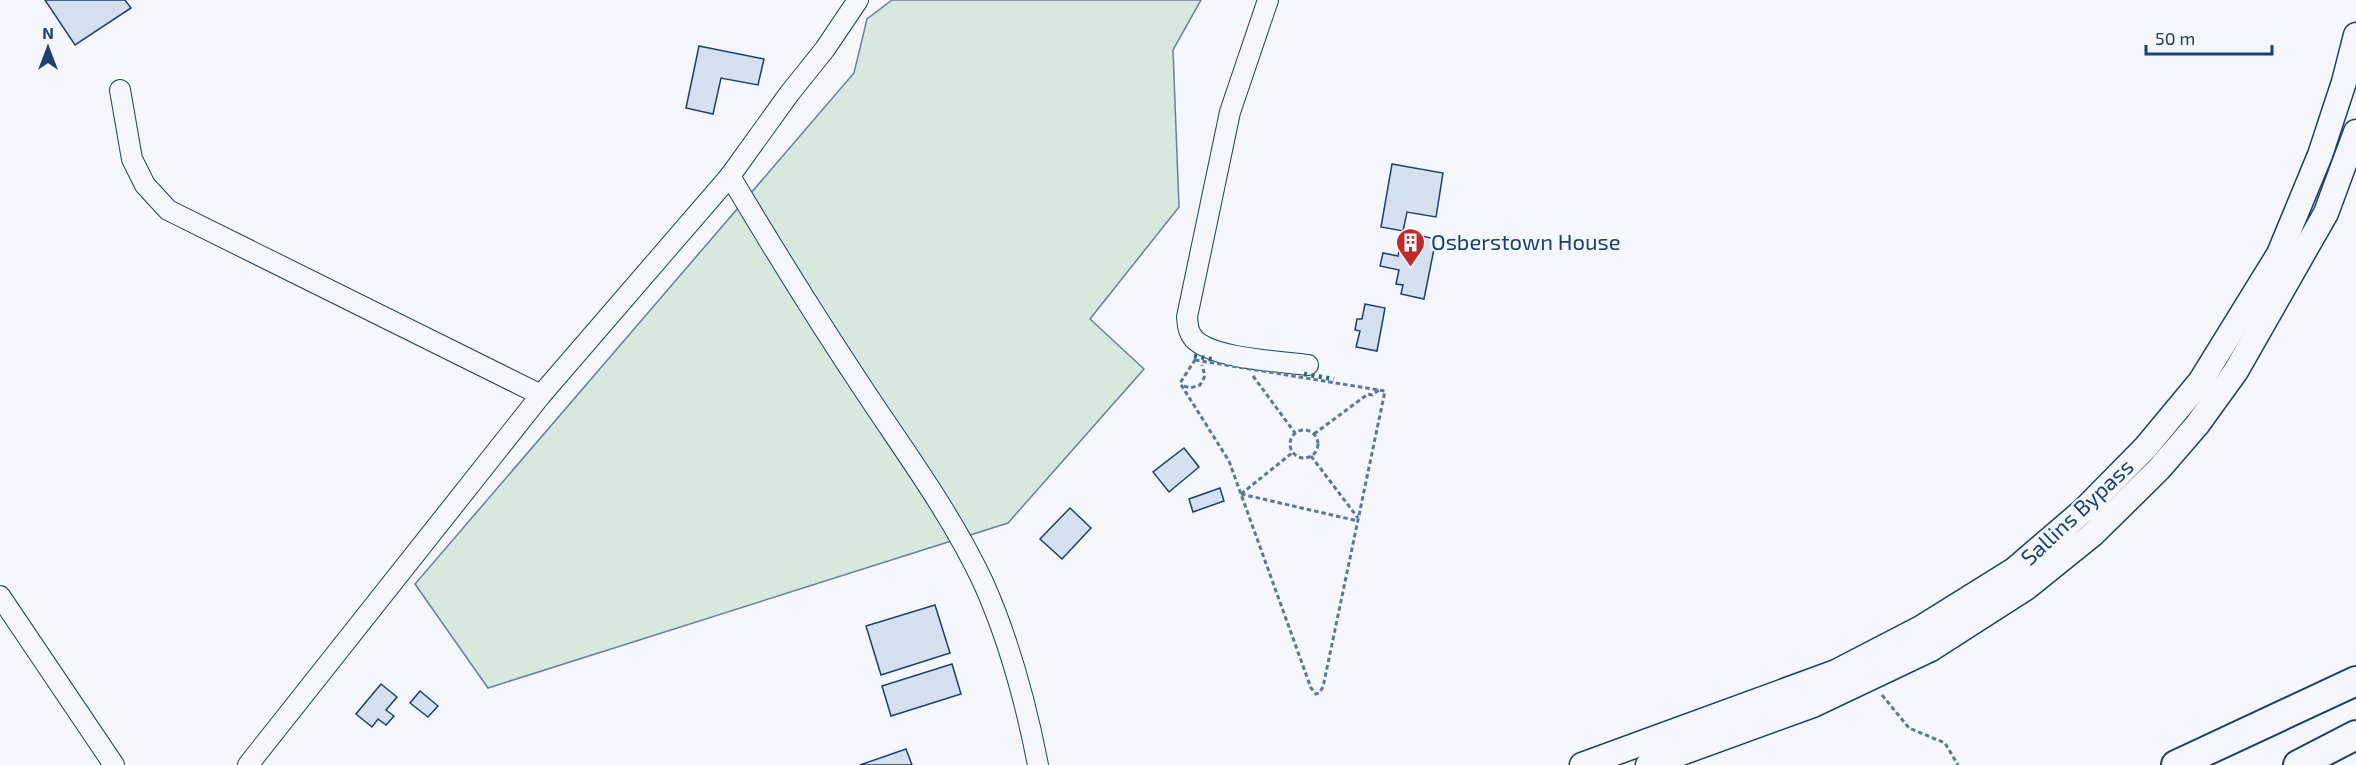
<svg xmlns="http://www.w3.org/2000/svg" width="2356" height="765" font-family="'Exo 2',sans-serif">
<style>
.green{fill:#d7e8df;stroke:#687fa3;stroke-width:1.5}
.building{fill:#d5e0f0;stroke:#1d3f73;stroke-width:1.5}
.lines{fill:none;stroke-linecap:round;stroke-linejoin:round}
.minor-casing{stroke:#1d3f73;stroke-width:22}
.major-casing{stroke:#1d3f73;stroke-width:27}
.highway-casing{stroke:#1d3f73;stroke-width:32}
.path{stroke:#5e769c;stroke-width:3;stroke-dasharray:4.5 3;stroke-linecap:butt}
.minor{stroke:#f4f7fb;stroke-width:20}
.major{stroke:#f4f7fb;stroke-width:24}
.highway{stroke:#f4f7fb;stroke-width:28}
.hedge{stroke:#2c6c60;stroke-width:4.5;stroke-dasharray:3 4.5;stroke-linecap:butt}
.labels{text-anchor:middle;stroke-width:4.5;stroke-linejoin:round;paint-order:stroke}
.poi-label{font-size:22px;fill:#1d3f73;stroke:#f4f7fb;text-anchor:start}
.street-label{font-size:22px;fill:#1d3f73;stroke:#f4f7fb}
</style>
<rect width="100%" height="100%" fill="#f4f7fb"/>
<path class="green" d="M892,0H1201L1173,50L1179,207L1090,319L1144,369L1008,523L488,688L415,584L854,73L867,19Z"/>
<g class="building">
<path d="M45,0H125L131,8L75,45Z"/>
<path d="M699,46L764,59L758,85L721,78L713,114L686,108Z"/>
<path d="M1392,164L1443,173L1436,217L1407,212L1403,231L1381,227Z"/>
<path d="M1412,234L1436,239L1424,299L1401,294L1403,285L1396,284L1399,270L1380,266L1383,253L1398,256L1401,243L1410,245Z"/>
<path d="M1365,304L1385,308L1377,351L1356,347L1360,331L1355,330L1357,319H1362Z"/>
<path d="M1184,448L1199,467L1169,492L1153,472Z"/>
<path d="M1220,488L1224,501L1193,512L1189,499Z"/>
<path d="M1070,508L1091,528L1062,559L1040,539Z"/>
<path d="M935,605L950,653L881,675L866,626Z"/>
<path d="M952,664L961,694L891,716L882,686Z"/>
<path d="M381,684L397,697L386,710L394,716L386,725L378,719L372,727L356,714Z"/>
<path d="M420,691L438,706L428,717L410,703Z"/>
<path d="M906,749L912,765H860Z"/>
</g>
<g class="lines">
<defs>
<g id="minor">
<path d="M1268,0L1230,112L1187,317C1188,326 1188,332 1194,339C1214,359 1279,361 1308,365"/>
<path d="M120,90L132,159L145,185L168,210L541,395"/>
<path d="M730,176C774,250 820,324 868,396C908,456 952,516 983,582C1009,640 1026,703 1038,765"/>
<path d="M0,596L114,765"/>
<path d="M248,765L541,395L730,176L789,94L825,49L858,0"/>
</g>
<g id="major">
<path d="M1582,765L1836,672L1921,628L2014,570L2084,510L2146,447L2200,382L2279,254L2320,155L2344,82L2356,35"/>
<path d="M1648,765L1813,705L1931,649L2026,588L2093,534L2159,469L2197,425L2236,371L2326,213L2356,132"/>
</g>
<g id="highway">
<path d="M2176,765L2356,681"/>
<path d="M2298,765L2356,735"/>
</g>
</defs>
<use href="#minor" class="minor-casing"/>
<use href="#major" class="major-casing"/>
<use href="#highway" class="highway-casing"/>
<g class="path">
<path d="M1195,360L1385,391L1323,687L1319,693L1316,694L1311,688L1229,461L1180,383Z"/>
<path d="M1253,376L1295,433"/>
<path d="M1184,386L1190,388L1200,385L1205,376L1202,365"/>
<circle cx="1304" cy="444" r="14"/>
<path d="M1314,434L1368,394L1372,395L1379,390"/>
<path d="M1311,456L1358,518"/>
<path d="M1241,494L1358,521"/>
<path d="M1241,494L1292,453"/>
<path d="M1882,695L1909,728L1945,743L1958,765"/>
</g>
<use href="#minor" class="minor"/>
<use href="#major" class="major"/>
<use href="#highway" class="highway"/>
<g class="hedge">
<path d="M1194,356L1216,360"/>
<path d="M1304,374L1334,379"/>
</g>
</g>
<defs>
<symbol id="building-pin" viewBox="-11 -11 22 30"><path d="M0 17L-7.5 6A9.5 9.5 0 1 1 7.5 6Z" fill="#c62828" stroke="#f4f7fb"/><path d="M-4-6H4V6H1V3H-1V6H-4ZM-2.5-4.3h1.7v1.8h-1.7ZM.8-4.3h1.7v1.8H.8ZM-2.5-1h1.7V.8h-1.7ZM.8-1h1.7V.8H.8Z" fill="#fff"/></symbol>
</defs>
<g fill-rule="evenodd">
<use href="#building-pin" x="1394" y="226" width="33" height="45"/>
</g>
<g class="labels">
<g class="poi-label">
<text x="1431" y="250">Osberstown House</text>
</g>
<g class="street-label">
<text transform="translate(2077 512) rotate(-43)" y="8">Sallins Bypass</text>
</g>
</g>
<g transform="translate(48 48)" stroke="#f4f7fb" stroke-width="4.5" paint-order="stroke">
<path d="M0-4.5L10 22L0 15L-10 22Z" fill="#1d3f73"/>
<text y="-9" font-size="16" font-weight="bold" text-anchor="middle" fill="#1d3f73">N</text>
</g>
<path d="M2146 45v9h126v-9" fill="none" stroke="#1d3f73" stroke-width="3"/>
<text x="2155" y="45" font-size="18" fill="#1d3f73" stroke="#f4f7fb" stroke-width="4.5" paint-order="stroke">50 m</text>
</svg>
